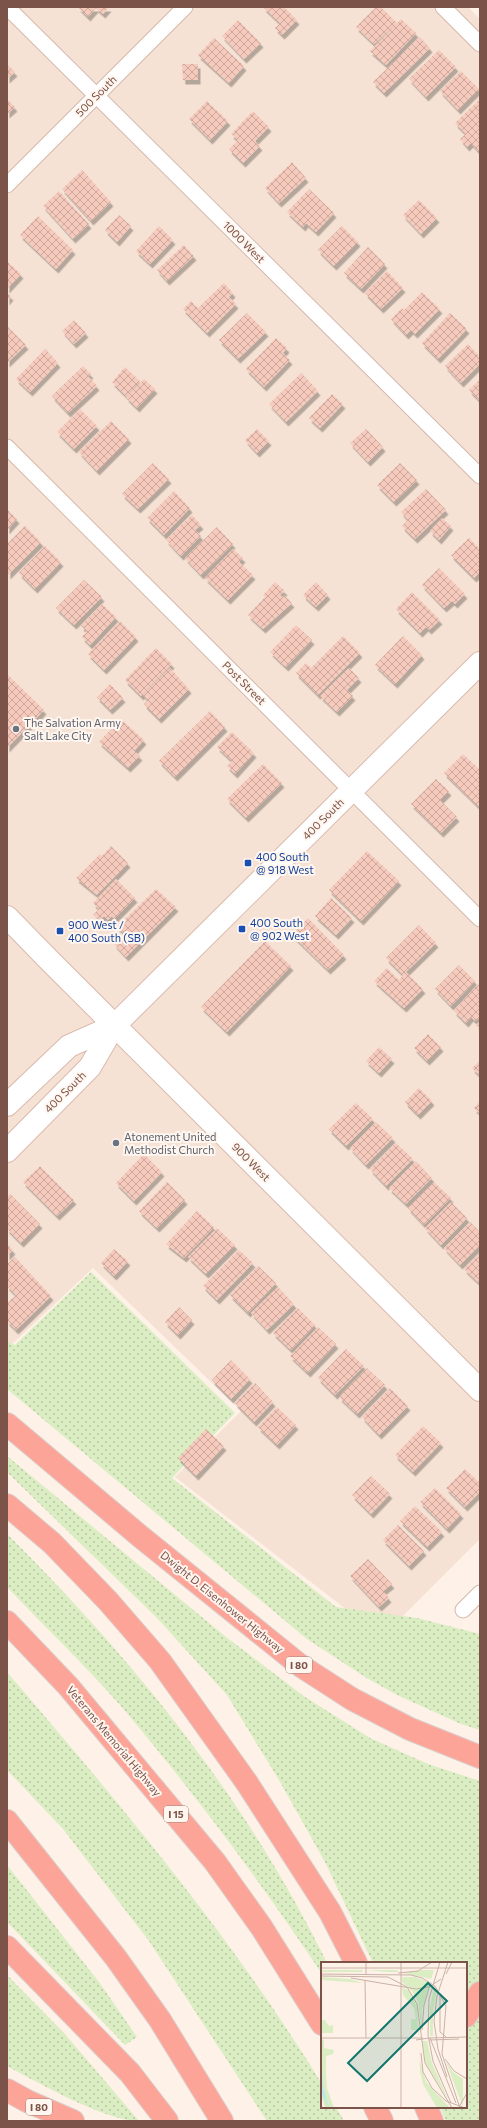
<svg xmlns="http://www.w3.org/2000/svg" width="487" height="2128" font-family="Commissioner,sans-serif">
<style>
.residential{fill:#f6e2d4}
.grass{fill:url(#grass-dots)}
.building{fill:url(#building-cross-hatch);filter:url(#shadow)}
.lines{fill:none;stroke-linecap:round;stroke-linejoin:round}
.street-casing{stroke:#d4b9ae;stroke-width:17}
.secondary-casing{stroke:#dabaad;stroke-width:24}
.highway-casing{stroke:#dacfcc;stroke-width:24}
.street{stroke:#fff;stroke-width:15}
.secondary{stroke:#fff;stroke-width:22}
.highway{stroke:#fda499;stroke-width:22}
.worship-dot{fill:#6b7280;stroke:#fff6ef;stroke-width:1.5}
.transit-dot{fill:#1a4fb4;stroke:#fff6ef;stroke-width:1.5}
.labels{text-anchor:middle;stroke-width:4;stroke-linejoin:round;paint-order:stroke}
.shield{fill:#fff6ef;stroke:#a3847a;stroke-width:1}
.shield-label{font-size:10px;font-weight:bold;fill:#7b5348}
.street-label{font-size:11px;fill:#7b5348;stroke:#fff6ef}
.worship-label{font-size:11px;fill:#5b616d;stroke:#fff6ef;text-anchor:start}
.transit-label{font-size:11px;fill:#164399;stroke:#fff6ef;text-anchor:start}
.inset-road{fill:none;stroke:#cab2a7;stroke-width:1}
.view{fill:#0f766e;fill-opacity:0.15;stroke:#0f766e;stroke-width:2}
.inset-edge{fill:none;stroke:#7b5348;stroke-width:2}
</style>
<defs>
<pattern id="grass-dots" width="8" height="8" patternUnits="userSpaceOnUse"><rect width="8" height="8" fill="#dbeec3"/><path d="M2 2h.1M6 6h.1" fill="none" stroke="#b7c3a0" stroke-width="1.8" stroke-linecap="round"/></pattern>
<pattern id="building-cross-hatch" width="8" height="8" patternUnits="userSpaceOnUse"><rect width="8" height="8" fill="#f6cabc"/><path d="M0 0l8 8M0 8l8-8" fill="none" stroke="#cca79b"/></pattern>
<filter id="shadow"><feDropShadow dx="2.5" dy="4.5" stdDeviation="0" flood-color="#0004"/></filter>
</defs>
<rect width="100%" height="100%" fill="#fef1e7"/>
<path class="residential" d="M7,7H468L480,19V1539L382,1637L175,1477L241,1411L93,1268L7,1349Z"/>
<g class="grass">
<path d="M91,1272L235,1413L172,1478L336,1607L417,1618L480,1634V1730L461,1724L397,1695L365,1677L307,1639L7,1389V1341L15,1345Z"/>
<path d="M7,1456L226,1637L305,1697L370,1738L428,1764L480,1781V2121H446L440,2107H466V1963H373L325,1862L279,1780L227,1695L157,1618L7,1472Z"/>
<path d="M7,1534C134,1660 248,1801 327,1963H322V1974C260,1881 193,1791 120,1705C84,1664 44,1626 7,1587Z"/>
<path d="M7,1672C120,1804 231,1936 322,2084V2107H336L344,2121H267L149,1941L63,1829L7,1770Z"/>
<path d="M7,1865L99,1982L137,2037L125,2045L7,1922Z"/>
<path d="M7,1975L64,2033L139,2121C105,2121 39,2083 7,2066Z"/>
</g>
<g class="building">
<path d="M78,7H109L103,14L96,8L88,17Z"/>
<path d="M263,7H284L297,20L282,35L275,28L280,23Z"/>
<path d="M376,7H381L397,23L374,44L356,27Z"/>
<path d="M401,19L416,33L386,65L370,51Z"/>
<path d="M238,20L261,43L244,59L222,36Z"/>
<path d="M420,37L430,48L384,93L373,82Z"/>
<path d="M214,38L244,66L229,83L198,55Z"/>
<path d="M439,50L456,67L426,97L409,79Z"/>
<path d="M7,64L15,72L7,79Z"/>
<path d="M182,64H198V80H183Z"/>
<path d="M461,71L479,89L458,110L440,91Z"/>
<path d="M7,99L15,107L7,114Z"/>
<path d="M480,99V149L478,151L471,143L467,147L460,139L466,134L455,123Z"/>
<path d="M207,101L228,121L210,140L189,119Z"/>
<path d="M253,111L269,127L255,141L260,146L243,163L229,149L238,140L231,134Z"/>
<path d="M292,162L306,178L279,203L265,188Z"/>
<path d="M82,170L111,202L91,221L62,189Z"/>
<path d="M309,189L334,213L316,232L306,223L303,227L287,212Z"/>
<path d="M59,191L89,224L73,239L43,206Z"/>
<path d="M419,200L437,218L421,234L403,215Z"/>
<path d="M119,215L131,226L117,242L105,230Z"/>
<path d="M38,216L73,250L56,269L20,235Z"/>
<path d="M159,226L173,240L150,264L136,251Z"/>
<path d="M342,226L358,242L334,266L318,250Z"/>
<path d="M184,245L194,256L167,281L157,270Z"/>
<path d="M368,247L385,264L361,289L344,273Z"/>
<path d="M7,261L21,274L7,289Z"/>
<path d="M387,271L403,288L381,309L365,293Z"/>
<path d="M224,283L233,293L229,297L236,304L207,333L183,309L191,301L198,308Z"/>
<path d="M422,292L440,309L415,334L411,330L406,335L391,319L402,308L404,310Z"/>
<path d="M7,293L11,296L7,301Z"/>
<path d="M247,313L266,332L238,359L219,340Z"/>
<path d="M450,313L467,329L438,359L422,343Z"/>
<path d="M74,320L86,333L74,344L62,331Z"/>
<path d="M8,327L26,345L7,363V328Z"/>
<path d="M276,338L287,348L283,353L290,360L264,387L246,369Z"/>
<path d="M468,344L480,357V364L461,383L445,366Z"/>
<path d="M45,349L58,363L30,392L16,379Z"/>
<path d="M83,366L91,374L88,376L97,386L68,413L52,396Z"/>
<path d="M125,367L140,381L126,396L112,382Z"/>
<path d="M301,373L318,391L286,422L269,404Z"/>
<path d="M144,379L155,389L137,408L126,397Z"/>
<path d="M480,379V401L469,390Z"/>
<path d="M332,394L343,404L320,428L309,418Z"/>
<path d="M80,409L97,426L74,449L57,432Z"/>
<path d="M111,421L129,439L97,471L79,452Z"/>
<path d="M257,429L269,441L257,453L245,440Z"/>
<path d="M366,429L383,447L368,462L350,443Z"/>
<path d="M153,463L169,479L138,509L122,494Z"/>
<path d="M400,463L417,480L394,502L377,485Z"/>
<path d="M426,489L446,510L415,539L402,526L408,520L401,512Z"/>
<path d="M174,491L190,508L164,535L147,518Z"/>
<path d="M7,509L17,519L7,530Z"/>
<path d="M192,515L201,525L195,530L201,536L181,556L166,540Z"/>
<path d="M442,518L451,526L439,540L430,531Z"/>
<path d="M25,526L41,542L8,575L7,544Z"/>
<path d="M217,527L233,544L201,575L185,558Z"/>
<path d="M469,538L480,549V572L474,578L451,555Z"/>
<path d="M45,546L61,562L35,589L19,573Z"/>
<path d="M233,549L243,558L239,562L253,575L228,600L205,578Z"/>
<path d="M439,568L465,594L455,604L452,601L444,608L422,585Z"/>
<path d="M84,580L102,597L74,625L56,608Z"/>
<path d="M275,582L285,591L280,595L282,597L284,595L292,603L263,629L248,615L265,597L263,595Z"/>
<path d="M316,582L328,595L316,607L303,595Z"/>
<path d="M412,592L440,620L429,630L426,627L420,633L396,609Z"/>
<path d="M102,604L116,617L90,645L82,637L87,631L81,626Z"/>
<path d="M120,621L136,637L104,670L88,654Z"/>
<path d="M296,625L312,640L286,667L270,652Z"/>
<path d="M343,636L360,653L318,695L296,673L306,663L311,668Z"/>
<path d="M403,636L422,655L395,684L375,665Z"/>
<path d="M156,648L172,664L141,696L125,680Z"/>
<path d="M170,668L189,689L159,719L144,704L148,700L143,695Z"/>
<path d="M349,668L359,678L347,690L353,696L337,712L320,696Z"/>
<path d="M7,674L44,710L7,748Z"/>
<path d="M110,684L123,698L110,710L97,697Z"/>
<path d="M210,711L225,727L175,777L159,761Z"/>
<path d="M121,719L144,740L134,751L140,756L128,768L99,742Z"/>
<path d="M232,732L254,753L235,774L227,766L232,761L217,747Z"/>
<path d="M463,754L480,770V808L444,773Z"/>
<path d="M263,764L282,783L246,818L227,799Z"/>
<path d="M436,779L449,791L440,800L457,817L441,833L411,804Z"/>
<path d="M111,846L128,863L97,895L76,878L100,854L102,856Z"/>
<path d="M367,851L399,881L361,921L329,890Z"/>
<path d="M116,879L135,898L114,919L112,916L108,920L104,916L100,921L93,915L99,909L93,903Z"/>
<path d="M156,889L176,907L126,957L114,944L125,934L117,927Z"/>
<path d="M331,898L352,918L336,935L315,916Z"/>
<path d="M308,918L344,955L328,970L292,935Z"/>
<path d="M419,925L436,943L406,972L423,989L404,1008L374,981L387,968L399,980L403,975L386,958Z"/>
<path d="M265,941L291,966L227,1032L201,1007Z"/>
<path d="M459,965L475,981L451,1006L435,989Z"/>
<path d="M478,984L480,986V1017L475,1021L471,1017L466,1023L454,1011Z"/>
<path d="M480,1021V1029L476,1025Z"/>
<path d="M428,1034L441,1047L427,1061L414,1048Z"/>
<path d="M379,1047L392,1059L379,1073L366,1061Z"/>
<path d="M480,1061V1076L472,1068Z"/>
<path d="M419,1088L432,1101L418,1115L405,1102Z"/>
<path d="M480,1101V1114L474,1108Z"/>
<path d="M356,1103L373,1119L346,1146L329,1129Z"/>
<path d="M376,1122L393,1138L366,1165L350,1148Z"/>
<path d="M396,1143L413,1159L386,1186L370,1169Z"/>
<path d="M144,1154L162,1172L134,1201L116,1183Z"/>
<path d="M416,1161L432,1178L406,1204L389,1188Z"/>
<path d="M40,1166L74,1200L57,1216L23,1182Z"/>
<path d="M167,1182L185,1200L157,1228L139,1211Z"/>
<path d="M434,1182L451,1198L424,1225L408,1208Z"/>
<path d="M10,1194L40,1224L21,1243L7,1229V1197Z"/>
<path d="M451,1202L467,1218L441,1245L425,1228Z"/>
<path d="M197,1211L214,1227L184,1258L166,1244Z"/>
<path d="M470,1222L480,1232V1245L460,1265L444,1248Z"/>
<path d="M217,1228L235,1245L206,1274L188,1257Z"/>
<path d="M7,1244L13,1250L7,1256Z"/>
<path d="M114,1249L128,1261L114,1276L101,1263Z"/>
<path d="M239,1250L253,1263L217,1300L203,1286Z"/>
<path d="M480,1253V1284L464,1269Z"/>
<path d="M15,1257L51,1296L16,1330L7,1321V1303L16,1295L7,1286V1264Z"/>
<path d="M258,1266L276,1283L248,1313L230,1295Z"/>
<path d="M278,1287L294,1304L267,1330L251,1313Z"/>
<path d="M179,1307L192,1320L178,1335L165,1322Z"/>
<path d="M298,1308L315,1325L291,1350L273,1333Z"/>
<path d="M318,1327L336,1344L308,1373L290,1356Z"/>
<path d="M346,1349L364,1366L335,1395L318,1378Z"/>
<path d="M231,1360L250,1379L231,1399L212,1380Z"/>
<path d="M367,1368L385,1385L357,1414L339,1397Z"/>
<path d="M255,1383L273,1402L254,1422L235,1403Z"/>
<path d="M390,1388L408,1406L379,1435L362,1417Z"/>
<path d="M277,1407L296,1425L277,1445L258,1427Z"/>
<path d="M423,1426L441,1443L413,1472L395,1455Z"/>
<path d="M206,1429L224,1446L196,1476L178,1458Z"/>
<path d="M465,1469L480,1483V1492L465,1507L446,1488Z"/>
<path d="M371,1476L390,1494L371,1514L352,1495Z"/>
<path d="M435,1488L461,1514L447,1529L420,1502Z"/>
<path d="M415,1506L442,1532L427,1547L400,1521Z"/>
<path d="M398,1525L424,1551L409,1566L383,1540Z"/>
<path d="M368,1559L392,1584L383,1591L389,1598L379,1607L350,1576Z"/>
</g>
<g class="lines">
<defs>
<g id="street">
<path d="M7,7L480,476"/>
<path d="M443,7L480,44"/>
<path d="M7,185L185,7"/>
<path d="M7,447L480,919"/>
<path d="M463,1610L480,1593"/>
</g>
<g id="secondary">
<path d="M7,917L51,962L480,1390"/>
<path d="M7,1105L69,1046L114,1026"/>
<path d="M7,1151L90,1067L114,1026L480,663"/>
</g>
<g id="highway">
<path d="M7,1424L141,1537L301,1666L352,1699L410,1729L480,1757"/>
<path d="M7,1505L52,1543L108,1601L160,1661L247,1783L330,1912L356,1963"/>
<path d="M7,1622L68,1686L215,1862L262,1928L322,2024"/>
<path d="M7,1821L116,1958L160,2020L222,2121"/>
<path d="M7,1947L130,2073L167,2121"/>
<path d="M466,2016L480,1993"/>
<path d="M7,2090L27,2101L73,2121"/>
<path d="M375,2107L382,2121"/>
<path d="M426,2107L432,2121"/>
</g>
</defs>
<use href="#street" class="street-casing"/>
<use href="#secondary" class="secondary-casing"/>
<use href="#highway" class="highway-casing"/>
<use href="#street" class="street"/>
<use href="#secondary" class="secondary"/>
<use href="#highway" class="highway"/>
</g>
<g class="worship-dot">
<circle cx="16" cy="729" r="4"/>
<circle cx="116" cy="1143" r="4"/>
</g>
<g class="transit-dot">
<rect x="244" y="859" width="8" height="8" rx="2"/>
<rect x="238" y="925" width="8" height="8" rx="2"/>
<rect x="56" y="927" width="8" height="8" rx="2"/>
</g>
<g class="labels">
<g class="shield">
<rect x="286" y="1657" width="26" height="16" rx="3"/>
<rect x="164" y="1806" width="24" height="16" rx="3"/>
<rect x="26" y="2099" width="26" height="16" rx="3"/>
</g>
<g class="shield-label">
<text x="299" y="1669">I 80</text>
<text x="176" y="1818">I 15</text>
<text x="39" y="2111">I 80</text>
</g>
<g class="street-label">
<text transform="translate(96 96) rotate(-45)" y="4">500 South</text>
<text transform="translate(244 242) rotate(45)" y="4">1000 West</text>
<text transform="translate(244 683) rotate(45)" y="4">Post Street</text>
<text transform="translate(323 819) rotate(-45)" y="4">400 South</text>
<text transform="translate(65 1092) rotate(-45)" y="4">400 South</text>
<text transform="translate(251 1162) rotate(45)" y="4">900 West</text>
<text transform="translate(222 1602) rotate(39)" y="4">Dwight D. Eisenhower Highway</text>
<text transform="translate(114 1741) rotate(50)" y="4">Veterans Memorial Highway</text>
</g>
<g class="worship-label">
<text x="24" y="727">The Salvation Army<tspan x="24" dy="13">Salt Lake City</tspan></text>
<text x="124" y="1141">Atonement United<tspan x="124" dy="13">Methodist Church</tspan></text>
</g>
<g class="transit-label">
<text x="256" y="861">400 South<tspan x="256" dy="13">@ 918 West</tspan></text>
<text x="250" y="927">400 South<tspan x="250" dy="13">@ 902 West</tspan></text>
<text x="68" y="929">900 West /<tspan x="68" dy="13">400 South (SB)</tspan></text>
</g>
</g>
<g transform="translate(321 1962)">
<rect width="146" height="146" fill="#fef1e7"/>
<path d="M0,8H42L41,10H0ZM47,8H77L76,10H67ZM101,8H113L110,17L82,11ZM0,15L28,17L42,21L0,18ZM81,15H94L109,21L101,47V71L97,40L91,29L81,20ZM113,24L116,28L112,48V74H109V46ZM81,26L86,27L91,33L96,46L98,74L96,68H90V57H95L93,46L82,33ZM0,58H4L8,64L12,63V71H1L0,74ZM3,77V86L13,88L12,92L5,94V111L6,126L13,146H4L0,133V78ZM98,79L99,99L105,120L129,146H116L102,122L99,109ZM101,79H106L111,101L127,137L105,102ZM125,100L132,110L142,117V145Z" fill="#dbeec3"/>
<path d="M0,86L2,124L8,146L0,131Z" fill="#b9eaea"/>
<path class="inset-road" d="M80,0V146M119,0L108,37L107,73L112,99L130,141M0,6H146M77,11L97,9L111,0M0,12L90,13L101,16L114,24L125,44L121,92L139,146M125,12L131,0M45,13V0M0,14L67,15L86,25L96,42L104,101L131,146M30,16L95,27L108,25L120,17M44,19L45,76M119,31V70L125,75M101,68L103,43L109,23M0,76H102M108,76L146,75M109,76L135,141M95,78L108,76M108,78L138,77M100,91L102,110L111,126L125,139L144,146M124,97L133,109L146,117M126,115L117,87L113,59L116,34L127,0M138,145L146,131"/>
<path class="view" d="M107,21L126,39L46,119L27,101Z"/>
<rect width="146" height="146" class="inset-edge"/>
</g>
<rect width="487" height="2128" fill="none" stroke="#7b5348" stroke-width="16"/>
</svg>
